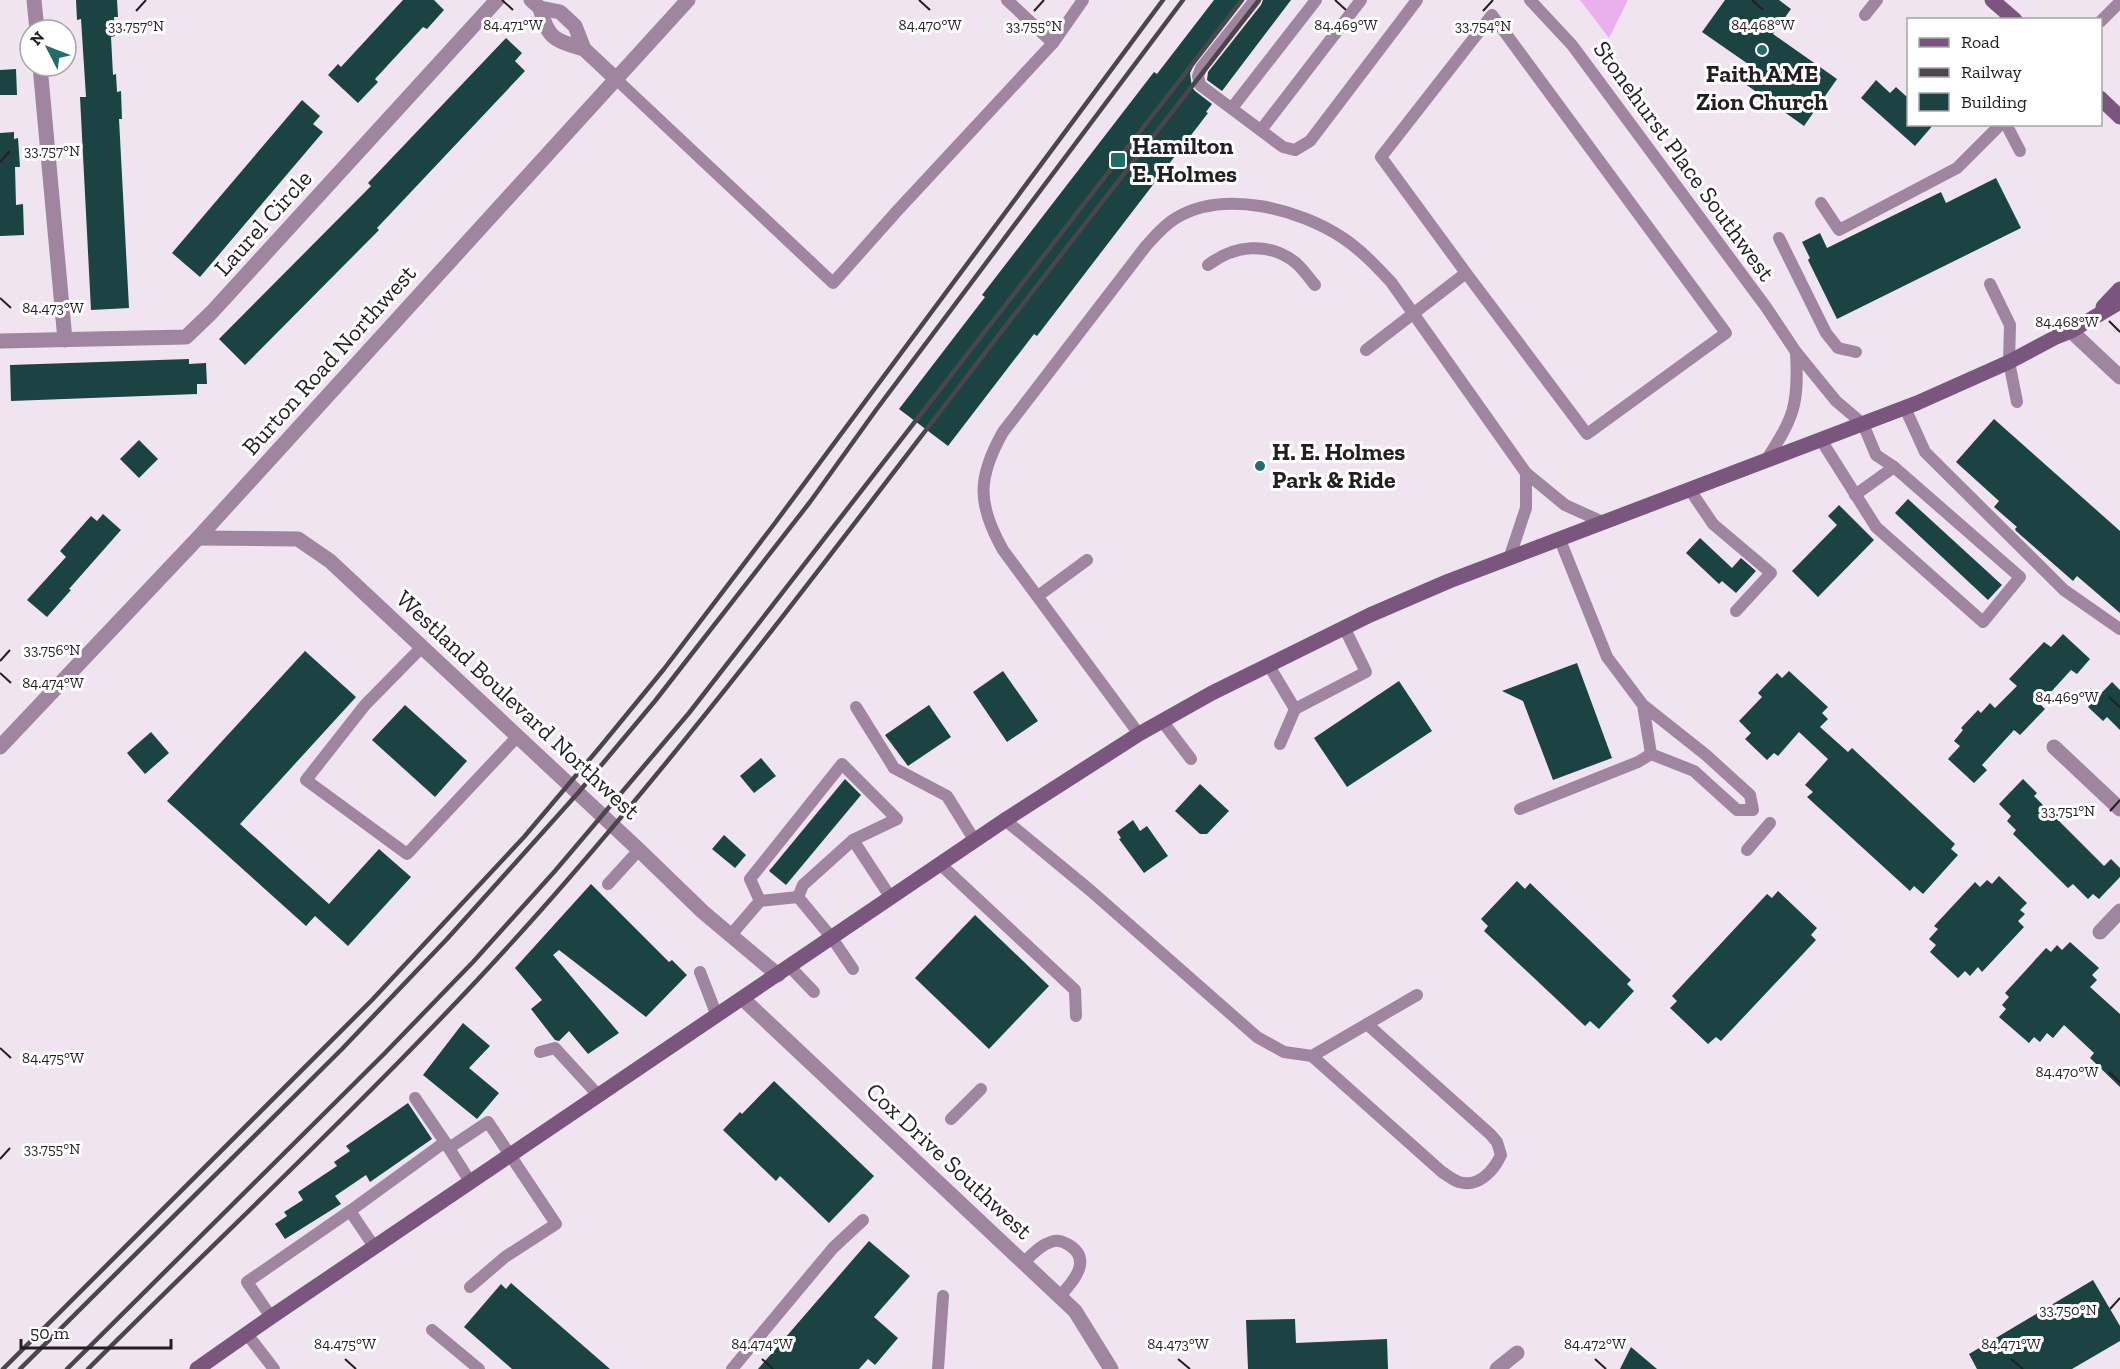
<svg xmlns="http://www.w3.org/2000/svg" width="2120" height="1369" font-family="'Zilla Slab',serif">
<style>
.green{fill:#eab0ed}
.building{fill:#1b4341}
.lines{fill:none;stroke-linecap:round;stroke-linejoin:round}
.service{stroke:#9f85a0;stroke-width:12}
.minor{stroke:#9f85a0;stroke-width:15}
.tertiary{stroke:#9f85a0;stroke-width:15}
.secondary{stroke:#7a557d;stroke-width:15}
.rail{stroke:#4b464b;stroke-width:4.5}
.ticks{fill:none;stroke:#221e22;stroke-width:2}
.poi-dot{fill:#226d68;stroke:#fff;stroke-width:2}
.labels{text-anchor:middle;stroke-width:6;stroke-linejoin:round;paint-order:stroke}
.poi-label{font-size:24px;font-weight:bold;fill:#221e22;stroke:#fff;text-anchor:start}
.street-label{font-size:24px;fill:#221e22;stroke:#fff}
.ticks-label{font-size:15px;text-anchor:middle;fill:#221e22;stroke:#fff;stroke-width:6;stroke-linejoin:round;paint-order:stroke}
</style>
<rect width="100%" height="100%" fill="#efe4f0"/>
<path class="green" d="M1580,0H1628L1609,38Z"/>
<g class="building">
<path d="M76,0H117L118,17H114L115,36L111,37L113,75L116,74L117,92L121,91L122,119H119L129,308L91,310L80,97H86L81,19L77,20Z"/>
<path d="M403,0H434L444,10L427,29L423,27L375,79L378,82L358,103L328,75L338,64L341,67Z"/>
<path d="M1214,0H1244L1195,63L1190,73L1192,87L1195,91L1212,104L1206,112L1208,113L1037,336L1034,334L948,446L899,409L985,297L982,295L1154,72L1157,74Z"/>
<path d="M1263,0H1291L1222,91L1207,80L1208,72L1261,5Z"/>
<path d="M1725,0H1779L1791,9L1773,34L1837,79L1804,126L1741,81L1751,66L1702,32Z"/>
<path d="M506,38L522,53L515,61L525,71L377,228L379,230L245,365L219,339L371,186L368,183Z"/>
<path d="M16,69L17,95H0V70Z"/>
<path d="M1876,80L1890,93L1896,87L1908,98V124H1934L1915,146L1861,98Z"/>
<path d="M302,100L320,116L313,124L323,132L200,277L172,253Z"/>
<path d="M14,132V139L18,138L20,167H15L16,205L23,204L24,235L0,236V133Z"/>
<path d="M1996,178L2021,228L1837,319L1808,260L1810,258L1802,242L1820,233L1827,248L1941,192L1946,203Z"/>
<path d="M189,359V364L206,363L207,384H197V394L11,401L10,365Z"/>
<path d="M1994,419L2120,531V613L2077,576L2073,581L2016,531L2015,529L2017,527L1994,507L1999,501L1956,462Z"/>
<path d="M139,440L158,459L139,478L120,459Z"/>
<path d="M1908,499L2002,585L1988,600L1895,513Z"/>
<path d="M1839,505L1874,540L1818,597L1792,571L1837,525L1828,516Z"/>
<path d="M103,514L121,530L69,589L71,590L47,617L27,600L66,557L60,551L91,516L97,521Z"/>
<path d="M1700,538L1732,568L1741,558L1756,571L1736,593L1722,581L1719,584L1686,553Z"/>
<path d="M2063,634L2090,659L2077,674L2071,670L2040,704L2045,709L2020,735L2014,730L1982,765L1987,770L1974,783L1948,759L1960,746L1954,741L1963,730L1961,728L1978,710L1981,713L1990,703L1995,708L2017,686L2009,679L2044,642L2051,647Z"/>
<path d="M305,651L356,697L240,824L329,904L379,849L411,877L348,946L315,916L306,926L167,801Z"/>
<path d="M1577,663L1612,758L1553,780L1523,701L1502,691Z"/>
<path d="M1003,671L1038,721L1007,742L973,692Z"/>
<path d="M1789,671L1828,707L1822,713L1828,719L1820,727L1848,752L1852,748L1955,844L1951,849L1958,855L1923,894L1914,886L1910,891L1807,797L1813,792L1805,785L1828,759L1799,732L1778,756L1774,753L1767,760L1745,739L1751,733L1739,721L1762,697L1758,693L1777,673L1782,678Z"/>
<path d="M1399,681L1432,731L1347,787L1314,738Z"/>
<path d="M2112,682L2120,690V730L2107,717L2103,721L2088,707Z"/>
<path d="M405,705L467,761L435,797L372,740Z"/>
<path d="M929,705L951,737L908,766L885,735Z"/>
<path d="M151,732L169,753L145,774L127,753Z"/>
<path d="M761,758L776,776L754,793L740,776Z"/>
<path d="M845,779L861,795L786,885L769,871Z"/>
<path d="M2023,779L2037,793L2034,796L2104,866L2111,859L2120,868V877L2099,899L2093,894L2088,899L2073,884L2068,888L2013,834L2016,830L2007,821L2011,816L1999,804Z"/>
<path d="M1200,784L1229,811L1207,834H1200L1175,811Z"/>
<path d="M1133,820L1140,831L1147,826L1168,856L1144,873L1119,839L1121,838L1117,832Z"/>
<path d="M724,835L746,855L735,868L712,849Z"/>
<path d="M1999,876L2027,903L2020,910L2025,914L2018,921L2024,927L1982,972L1978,967L1970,976L1965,971L1958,978L1930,952L1936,945L1929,939L1938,929L1934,926L1975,882L1980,887L1987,880L1992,884Z"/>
<path d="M1517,881L1525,889L1530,883L1631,980L1627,984L1634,991L1599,1029L1590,1021L1585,1026L1484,931L1488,926L1481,919Z"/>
<path d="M591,884L669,962L672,960L687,975L646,1017L559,950L553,955L619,1033L588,1054L569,1031L559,1041L555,1040L531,1009L542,1000L515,968Z"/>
<path d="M1778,891L1817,928L1811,935L1816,940L1721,1041L1716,1037L1708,1044L1670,1008L1677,1001L1672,996L1767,894L1772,898Z"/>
<path d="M975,915L1049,986L989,1049L915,978Z"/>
<path d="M2070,942L2099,968L2092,975L2097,980L2090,987L2120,1014V1087L2090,1058L2094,1053L2064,1025L2053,1038L2047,1033L2040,1042L2034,1037L2029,1043L1999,1017L2006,1009L2002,1005L2009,997L2005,993L2046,948L2051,952L2057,945L2062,950Z"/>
<path d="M463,1023L490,1046L469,1068L499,1093L477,1119L423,1075Z"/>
<path d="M774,1081L874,1176L829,1223L780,1176L776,1181L723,1130L740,1112L742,1114Z"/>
<path d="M408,1103L432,1139L370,1182L366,1175L335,1196L341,1204L285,1239L275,1224L287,1216L284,1212L303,1200L298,1192L337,1166L334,1162L350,1151L346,1146Z"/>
<path d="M869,1241L910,1276L874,1317L898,1338L875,1365L868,1359L859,1369H758Z"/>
<path d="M2093,1280L2120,1326V1341L2072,1369H1977L1969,1354Z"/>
<path d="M511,1283L610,1369H512L464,1327L501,1284L506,1289Z"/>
<path d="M1295,1319L1296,1343L1387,1339L1388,1369H1248L1246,1320Z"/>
<path d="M1631,1347L1657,1369H1620Z"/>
</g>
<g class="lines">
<g class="service">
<path d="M1255,0L1201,68L1198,76L1200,85L1283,147L1295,150L1310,141L1417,0"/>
<path d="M1530,0L1572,45L1766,307L1796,352L1836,401L1863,424L1876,455L1894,467L2020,577L1983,622L1876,527L1821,440"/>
<path d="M1865,15L1877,0"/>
<path d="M2100,22L2120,2"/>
<path d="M1053,43L1083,0"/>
<path d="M616,79L833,283L897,211L1053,43L1007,0"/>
<path d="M1232,108L1316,0"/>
<path d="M2006,124L2020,151"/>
<path d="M1261,130L1361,0"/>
<path d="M1821,203L1839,230L1957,168L2001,124"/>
<path d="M1779,238L1826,333L1838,348L1856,352"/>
<path d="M1208,265C1234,245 1269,241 1296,263C1303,269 1309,278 1315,285"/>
<path d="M1990,284L2010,325L2009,362L2017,402"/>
<path d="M1366,350L1466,273L1381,157L1492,15L1726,333L1587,434L1466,273"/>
<path d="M1905,408L1925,452L2064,590L2120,629"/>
<path d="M1765,462C1794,417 1799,406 1796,352"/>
<path d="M1690,490L1713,524L1771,573L1736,611"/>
<path d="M1855,495L1894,467"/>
<path d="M1560,540L1607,657L1643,705L1706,755L1750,795L1753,810H1737L1694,771L1651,754L1643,705"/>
<path d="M1509,559L1526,508V473"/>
<path d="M1038,596L1087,560"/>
<path d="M422,647L365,705L306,780L407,854L517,737"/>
<path d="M1268,664L1295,709"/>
<path d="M856,707L894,768L947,796L975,841"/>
<path d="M1162,721L1191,759"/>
<path d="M1139,734L1003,550C977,504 977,478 1003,432L1146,246C1155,236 1164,225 1176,218C1224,189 1300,209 1343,238C1361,250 1376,266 1391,282L1526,473L1565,505L1605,523"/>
<path d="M1280,744L1295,709L1366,672L1344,627"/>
<path d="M1520,809L1638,762L1651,754"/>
<path d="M1005,820L1091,891L1257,1037L1284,1052L1312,1056L1417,995"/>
<path d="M853,840L891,898"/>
<path d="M1747,850L1770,823"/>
<path d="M940,864L1075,990L1076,1016"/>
<path d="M608,884L639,850"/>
<path d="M798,897L832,938L853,969"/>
<path d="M760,901L750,879L842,764L897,819L853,840L803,885L798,897"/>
<path d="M730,936L760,901L798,897"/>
<path d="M790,967L814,992"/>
<path d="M700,972L717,1016"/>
<path d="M540,1052L555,1048L599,1096"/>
<path d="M1312,1056L1442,1172C1447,1175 1453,1180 1459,1182C1479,1188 1494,1170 1501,1155L1497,1142L1490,1134L1367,1024"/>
<path d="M415,1098L445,1142"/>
<path d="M951,1119L981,1089"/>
<path d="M449,1148L488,1122L556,1224L505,1257L470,1287"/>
<path d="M350,1211L445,1142L471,1183"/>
<path d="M1024,1262C1032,1255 1040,1245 1051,1242C1057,1239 1064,1242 1069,1245C1093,1260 1073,1282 1060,1296"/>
<path d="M271,1317L247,1282L350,1211L375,1248"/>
<path d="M432,1330L479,1369"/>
<path d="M247,1334L274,1369"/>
<path d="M732,1369L833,1248L863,1220"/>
<path d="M938,1369L943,1296"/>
</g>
<g class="minor">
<path d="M34,0L37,30"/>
<path d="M531,0L540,8L560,12L575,26L584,49L616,79"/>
<path d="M540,8C548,39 554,40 584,49"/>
<path d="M40,66L65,340"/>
<path d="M2071,331L2120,377"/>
<path d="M0,341L186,337L212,312L497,0"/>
<path d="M198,538L298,539L330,561L639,850L703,912L778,975"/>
<path d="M2054,747L2120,809"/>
<path d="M2100,932L2120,911"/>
<path d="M743,999L1075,1311L1111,1369"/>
<path d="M1497,1369L1517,1353"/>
</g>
<path class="tertiary" d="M0,747L198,538L688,0"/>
<g class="secondary">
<path d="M1992,0L2015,20"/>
<path d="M2100,98L2120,117"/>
<path d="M2103,307L2120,289"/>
<path d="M197,1369L271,1317L1005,820L1139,734L1212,693L1370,615L1449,581L1917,403L2009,362L2056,337L2071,331L2120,302"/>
</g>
<g class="rail">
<path d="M3,1369L372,1000L524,837L600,747L664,669L775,523L1163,0"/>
<path d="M20,1369L342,1049L447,939L578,793L655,701L810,502L876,410L1183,0"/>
<path d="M67,1369L384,1054L473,962L555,871L689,713L1242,0"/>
<path d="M88,1369C250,1207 420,1051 570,877C695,733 810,582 926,430C1036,286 1147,143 1259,0"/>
</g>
</g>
<path class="ticks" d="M502,0L513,10M919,0L930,10M1335,0L1346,10M1752,0L1763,10M136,11L146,0M1034,11L1044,0M1483,11L1493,0M0,162L10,151M0,298L11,308M2109,321L2120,332M0,661L10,650M0,673L11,683M2109,697L2120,707M2110,811L2120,800M0,1048L11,1058M2109,1072L2120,1082M0,1159L10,1148M2110,1309L2120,1298M345,1359L356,1369M762,1359L773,1369M1178,1359L1190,1369M1595,1359L1606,1369M2011,1359L2023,1369"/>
<g class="poi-dot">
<circle cx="1762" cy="50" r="6"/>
<rect x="1110" y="152" width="16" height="16" rx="3"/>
<circle cx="1260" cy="466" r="6"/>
</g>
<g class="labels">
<g class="poi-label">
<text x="1762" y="82" text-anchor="middle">Faith AME<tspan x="1762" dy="28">Zion Church</tspan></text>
<text x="1132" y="154">Hamilton<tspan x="1132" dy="28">E. Holmes</tspan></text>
<text x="1272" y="460">H. E. Holmes<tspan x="1272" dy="28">Park &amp; Ride</tspan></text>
</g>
<g class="street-label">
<text transform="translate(1684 161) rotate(54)" y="8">Stonehurst Place Southwest</text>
<text transform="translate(263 223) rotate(-48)" y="8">Laurel Circle</text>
<text transform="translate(329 360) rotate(-48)" y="8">Burton Road Northwest</text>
<text transform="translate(518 705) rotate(43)" y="8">Westland Boulevard Northwest</text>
<text transform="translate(949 1161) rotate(43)" y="8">Cox Drive Southwest</text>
</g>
</g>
<g class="ticks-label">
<text x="513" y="30">84.471°W</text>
<text x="930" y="30">84.470°W</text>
<text x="1346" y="30">84.469°W</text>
<text x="1763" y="30">84.468°W</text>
<text x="136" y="31">33.757°N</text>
<text x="1034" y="31">33.755°N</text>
<text x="1483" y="31">33.754°N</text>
<text x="52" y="156">33.757°N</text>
<text x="53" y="313">84.473°W</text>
<text x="2067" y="327">84.468°W</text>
<text x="52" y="655">33.756°N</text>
<text x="53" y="688">84.474°W</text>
<text x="2067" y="702">84.469°W</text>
<text x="2068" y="816">33.751°N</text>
<text x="53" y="1063">84.475°W</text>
<text x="2067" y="1077">84.470°W</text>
<text x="52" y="1154">33.755°N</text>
<text x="2068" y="1315">33.750°N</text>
<text x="345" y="1349">84.475°W</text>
<text x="762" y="1349">84.474°W</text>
<text x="1178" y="1349">84.473°W</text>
<text x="1595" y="1349">84.472°W</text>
<text x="2011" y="1349">84.471°W</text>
</g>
<rect x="1907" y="18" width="195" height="108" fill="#ffffff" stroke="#a7a5a7" stroke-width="1.5"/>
<rect x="1919" y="38" width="30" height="9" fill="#7a557d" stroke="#a7a5a7" stroke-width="1.5"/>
<text x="1961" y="48" font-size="18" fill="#221e22">Road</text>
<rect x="1919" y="68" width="30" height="9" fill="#4b464b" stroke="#a7a5a7" stroke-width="1.5"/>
<text x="1961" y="78" font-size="18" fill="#221e22">Railway</text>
<rect x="1919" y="93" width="30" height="18" fill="#1b4341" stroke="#a7a5a7" stroke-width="1.5"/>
<text x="1961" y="108" font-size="18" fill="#221e22">Building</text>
<g transform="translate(48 48) rotate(312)"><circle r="28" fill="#ffffff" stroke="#a7a5a7" stroke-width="1.5"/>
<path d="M0-4.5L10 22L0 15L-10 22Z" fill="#226d68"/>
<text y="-9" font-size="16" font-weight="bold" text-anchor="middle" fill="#221e22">N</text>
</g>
<path d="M21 1339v9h150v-9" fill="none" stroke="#221e22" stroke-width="3"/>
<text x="30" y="1339" font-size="18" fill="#221e22" stroke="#ffffff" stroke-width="4.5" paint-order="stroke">50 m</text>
</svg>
